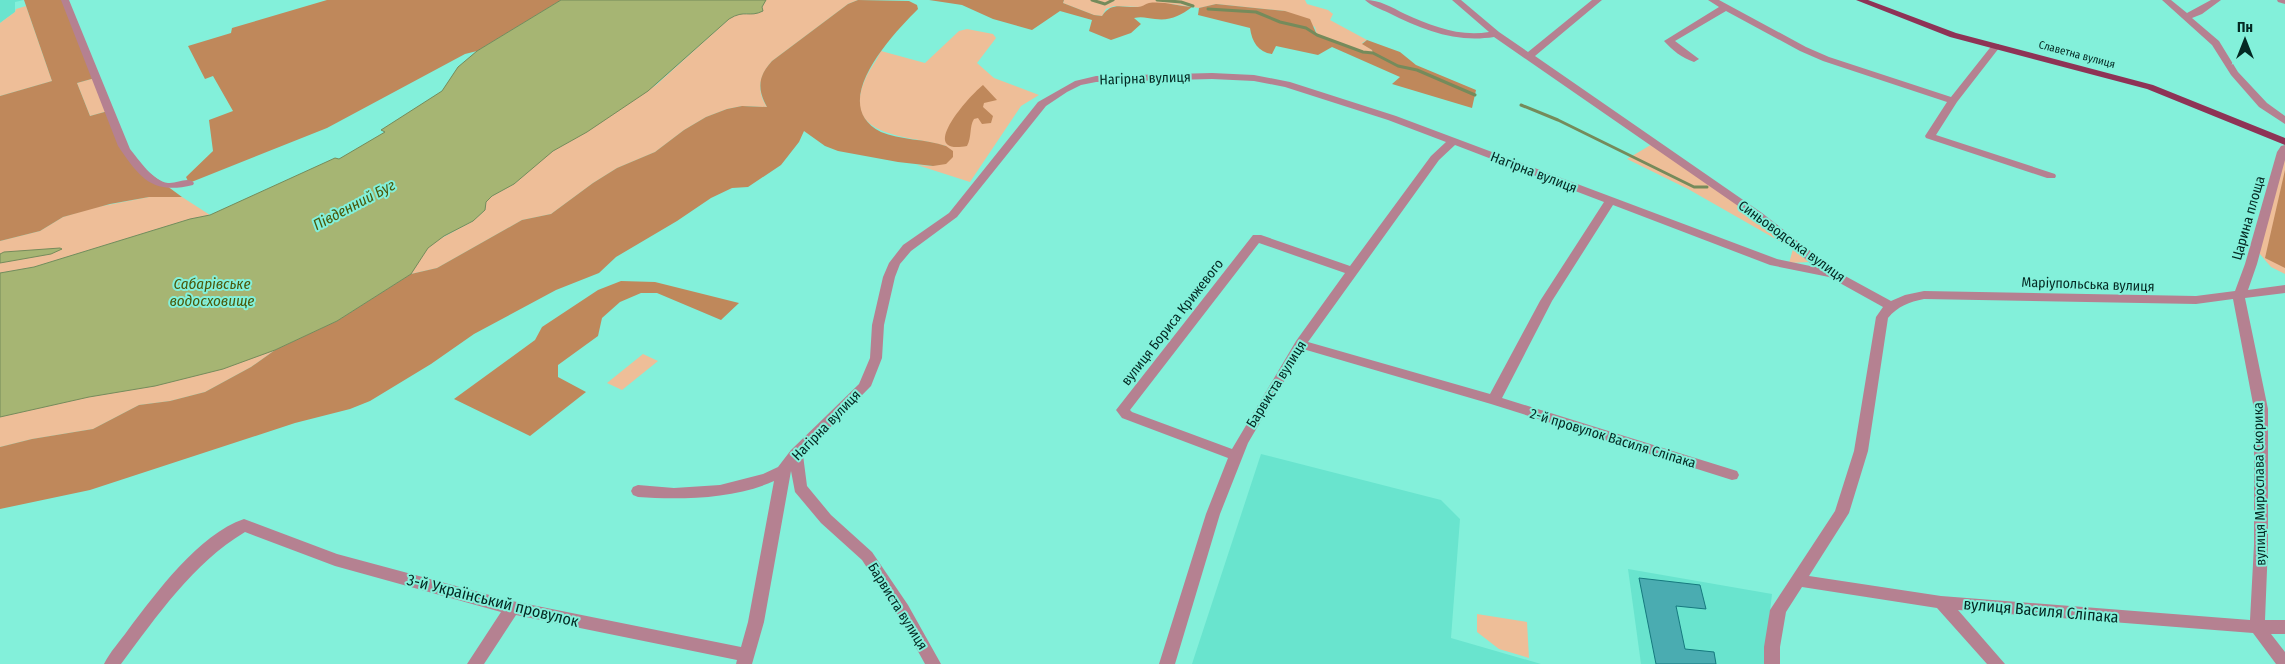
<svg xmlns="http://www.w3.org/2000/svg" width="2285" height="664" font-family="'Fira Sans Condensed',sans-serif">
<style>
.built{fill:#69e4ce}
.green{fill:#eebe98}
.forest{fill:#bf885b}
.water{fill:#a6b573;stroke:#758b5b}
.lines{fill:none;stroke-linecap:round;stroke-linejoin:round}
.stream{stroke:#758b5b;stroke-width:3}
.building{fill:#4aacb1;stroke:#15797e}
.minor{fill:#b58191;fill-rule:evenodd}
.major{fill:#8e3356;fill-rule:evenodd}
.labels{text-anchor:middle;stroke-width:4;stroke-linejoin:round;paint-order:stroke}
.far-street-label{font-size:11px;fill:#042923;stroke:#83f0da}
.street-label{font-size:14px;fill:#042923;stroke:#83f0da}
.water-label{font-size:15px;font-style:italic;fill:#4b580b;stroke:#83f0da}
.near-street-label{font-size:16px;fill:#042923;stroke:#83f0da}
</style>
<rect width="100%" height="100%" fill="#83f0da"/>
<g class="built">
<path d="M0,0H24L15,2V12L0,23Z"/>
<path d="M1261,454L1441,500L1460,519L1451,638L1541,664H1192Z"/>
<path d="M1628,569L1772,594L1764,664H1641Z"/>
</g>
<g class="green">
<path d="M766,0H858L848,4L772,61C759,76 756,90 767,107L742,106L727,109L706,117L684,130L655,152L617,168L593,183L551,214L522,220L437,268L411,274L317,331L275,350L251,367L205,392L170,401L139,405L93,429L32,439L0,447V394L418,261L428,248L436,241L473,221L485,210L486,202L492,196L514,184L547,155L656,85L729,19C744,9 749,18 763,11L762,7Z"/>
<path d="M1064,0H1305L1307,4L1328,10L1333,14L1330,20L1367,40L1362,43L1372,50L1373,53L1363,52L1317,35L1315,27L1285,11L1216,4L1199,8L1171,4L1140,7L1114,6L1106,9L1102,16L1094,15L1063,3Z"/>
<path d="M26,6L52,81L0,96V23L15,12L16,9Z"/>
<path d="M967,29L993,34L996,38L977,63L994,78L1039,95L1021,106L970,182L917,165L933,166L946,146C912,135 841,139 864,82C868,71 876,62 881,51L925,63L959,31Z"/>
<path d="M95,78L108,111L90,116L77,83Z"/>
<path d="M1654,143L1758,215L1810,262L1789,263L1793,249L1688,189L1627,159Z"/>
<path d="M2285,156V274L2271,267L2259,253Z"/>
<path d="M149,197H182L210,215L190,219L34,267L0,273V241L40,231L63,217L92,208Z"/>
<path d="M643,354L658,361L622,390L607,383Z"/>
<path d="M1477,614L1527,622L1529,658L1499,649L1477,632Z"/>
</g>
<g class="forest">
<path d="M24,0H65L95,78L77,83L90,116L108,111L133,161L182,197H149L110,204L63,217L40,231L0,241V96L52,81Z"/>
<path d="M327,0H561L477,51L465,54L327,128L189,183L186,177L213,151L209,120L233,111L213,76L205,79L188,46L231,33L232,28Z"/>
<path d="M858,0L909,1L917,5L918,9C893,34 826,104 881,132C899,140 926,139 946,146L953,151V157L946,164L933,166L898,162L838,151L825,146L804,131L799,142L781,165L748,187L732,188L711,198L677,221L616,257L599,273L556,290L474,334L431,364L370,401L350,409L295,423L90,490L0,509V447L32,439L93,429L139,405L170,401L205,392L251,367L275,350L337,321L411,274L437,268L522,220L551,214L593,183L617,168L655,152L684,130L706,117L727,109L742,106L767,107C757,89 758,76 772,61L848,4Z"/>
<path d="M929,0H1064L1063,3L1094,15L1102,16C1112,1 1122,8 1138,7C1142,7 1145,4 1149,3C1163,1 1178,6 1192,7C1180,16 1170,21 1155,19C1147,18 1142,16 1134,18L1141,24L1131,33L1111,40L1089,31L1092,20L1060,11L1032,30L993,19L962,5Z"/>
<path d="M1216,4L1285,11L1310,19L1317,35L1363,52L1373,53L1372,50L1362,44L1367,40L1400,52L1416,65L1476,90L1472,108L1392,84L1400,77L1332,47L1318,55L1276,46L1272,54C1258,52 1252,42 1250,28L1198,15L1199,8Z"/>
<path d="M983,85L997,100L984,103L983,107L993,116L991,123L982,124L978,118L974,119C969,127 972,137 967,146C915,156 970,95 983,85Z"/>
<path d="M2285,170V268L2265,258Z"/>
<path d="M621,281L655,282L739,303L721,320L657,293H641L620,302L602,318L598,336L558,365V377L586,392L530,436L454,399L535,340L542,327L598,290Z"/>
</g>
<g class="water">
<path d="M561,0H766L762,7L763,11C749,18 745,9 729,19L648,91L587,132L553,151L514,184L492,196L486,202L485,210L473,221L444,236L428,248L411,274L337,321L275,350L223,369L155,386L89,397L0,417V273L34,267L190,219L210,215L335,158L339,159L385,132L381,130L442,91L458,67L477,51Z"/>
<path d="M60,248L62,249L51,254L0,263V254L4,252Z"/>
</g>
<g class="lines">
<g class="stream">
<path d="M1092,0L1105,4L1113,0"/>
<path d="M1157,0L1181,2L1193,6"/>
<path d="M1208,9L1256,12L1280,22L1306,28L1317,35L1363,52L1373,53L1398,66L1417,70L1475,95"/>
<path d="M1521,105L1558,120L1694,187H1707"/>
</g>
</g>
<path class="building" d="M1639,578L1700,585L1706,609L1676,606L1685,649L1714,652L1716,664H1656Z"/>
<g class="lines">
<g class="minor">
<path d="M61,0H69L130,149C139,160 153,181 168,183C177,184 188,176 194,183L193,185C152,195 140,178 118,146Z"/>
<path d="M1365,0C1380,0 1391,7 1405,14C1432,26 1459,37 1489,32L1452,0H1461L1499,32L1528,52L1592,0H1602L1535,56L1762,213L1836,271L1891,301L1905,295L1924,291L2196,296L2235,291L2245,264L2277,152L2281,146L2285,145V160L2257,264L2248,290L2285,285V293L2245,298L2268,409V545L2265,620H2285V634H2271L2285,652V664H2276L2253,633L1958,610L2005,664H1987L1937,608L1802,587L1786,612L1780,647V664H1764V647L1770,610L1835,511L1854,451L1876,317L1883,307L1829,277L1770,265L1613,205L1552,301L1502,398L1737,471L1739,475L1737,479L1732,480L1491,404L1303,349L1248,443L1220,514L1175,664H1159L1206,514L1228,458L1122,418L1116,410L1253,235H1261L1350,266L1431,156L1446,142L1388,120L1285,87L1254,81L1212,79L1096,82L1081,85L1067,92L1046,106L957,217L911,251L900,264L895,277L884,325L882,358L871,386L803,455L807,486L831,515L872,552L908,605L941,664H925L898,615L862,560L821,523L795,492L791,471L764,622L752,664H736L737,660L516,615L484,664H467L501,612L335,566L245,532C192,564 158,615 121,664H104C110,652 120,641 128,630C156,593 199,534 244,519L337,554L512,601L741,647L748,622L774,481C735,499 680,500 638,497L633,495L631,491L633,487L638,485L674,488L720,485L763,474L778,467L791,450L859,384L870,358L872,325L883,277L889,263L903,245L949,213L1038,102L1075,81L1096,76L1212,73L1254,75L1290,82L1396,116L1777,259L1815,267L1754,217L1494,37C1456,43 1423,30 1389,13C1381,9 1371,6 1365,0ZM1455,145L1604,202L1540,301L1490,394L1308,342L1439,160ZM1259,243L1345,273L1296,341L1232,449L1132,412L1130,410ZM1924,299L2196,304L2233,299L2254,409V545L2250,620L1941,596L1809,576L1849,513L1868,451L1888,318C1898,306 1909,302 1924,299Z"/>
<path d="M1708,0H1719L1806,47L1829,57L1951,97L1993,44H1999V48L1957,102L1936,135L2055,174L2056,176L2055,178H2047L1926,138L1925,136L1947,102L1823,61L1800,51L1726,11L1675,41L1699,59L1694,62C1682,58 1672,50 1664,41L1719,7Z"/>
<path d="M2162,0H2171L2187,13L2211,0H2221L2202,14L2192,18L2219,41L2238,72L2267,103L2285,116V124L2259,107L2231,75L2212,45Z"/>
<path d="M2277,0H2285V4L2278,2Z"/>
</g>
<path class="major" d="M1856,0H1868L1956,33L2153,85L2285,138V145L2147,89L1950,37Z"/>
</g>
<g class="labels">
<g class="far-street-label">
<text transform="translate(2077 54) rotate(15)" y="4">Славетна вулиця</text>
</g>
<g class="street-label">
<text transform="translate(1145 78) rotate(-2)" y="5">Нагірна вулиця</text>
<text transform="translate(1534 172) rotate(21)" y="5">Нагірна вулиця</text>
<text transform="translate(2248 218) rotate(-74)" y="5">Царина площа</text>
<text transform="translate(1792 241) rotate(36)" y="5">Синьоводська вулиця</text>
<text transform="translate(2088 284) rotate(2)" y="5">Маріупольська вулиця</text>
<text transform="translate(1172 322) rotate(-52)" y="5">вулиця Бориса Крижевого</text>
<text transform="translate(1276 384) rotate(-58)" y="5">Барвиста вулиця</text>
<text transform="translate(826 425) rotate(-46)" y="5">Нагірна вулиця</text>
<text transform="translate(1613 438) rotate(17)" y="5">2-й провулок Василя Сліпака</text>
<text transform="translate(2259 484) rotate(-91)" y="5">вулиця Мирослава Скорика</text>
<text transform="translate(898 606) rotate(58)" y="5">Барвиста вулиця</text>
</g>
<g class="water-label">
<text transform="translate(354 205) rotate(-28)" y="5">Південний Буг</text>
<text x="212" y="289">Сабарівське<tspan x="212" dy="17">водосховище</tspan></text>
</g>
<g class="near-street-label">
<text transform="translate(493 600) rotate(14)" y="6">3-й Український провулок</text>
<text transform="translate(2041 610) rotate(5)" y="6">вулиця Василя Сліпака</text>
</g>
</g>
<g transform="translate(2245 40)" stroke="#83f0da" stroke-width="4" paint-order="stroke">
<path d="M0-4L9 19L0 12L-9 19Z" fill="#042923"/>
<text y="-8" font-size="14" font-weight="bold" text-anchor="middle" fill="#042923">Пн</text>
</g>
</svg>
